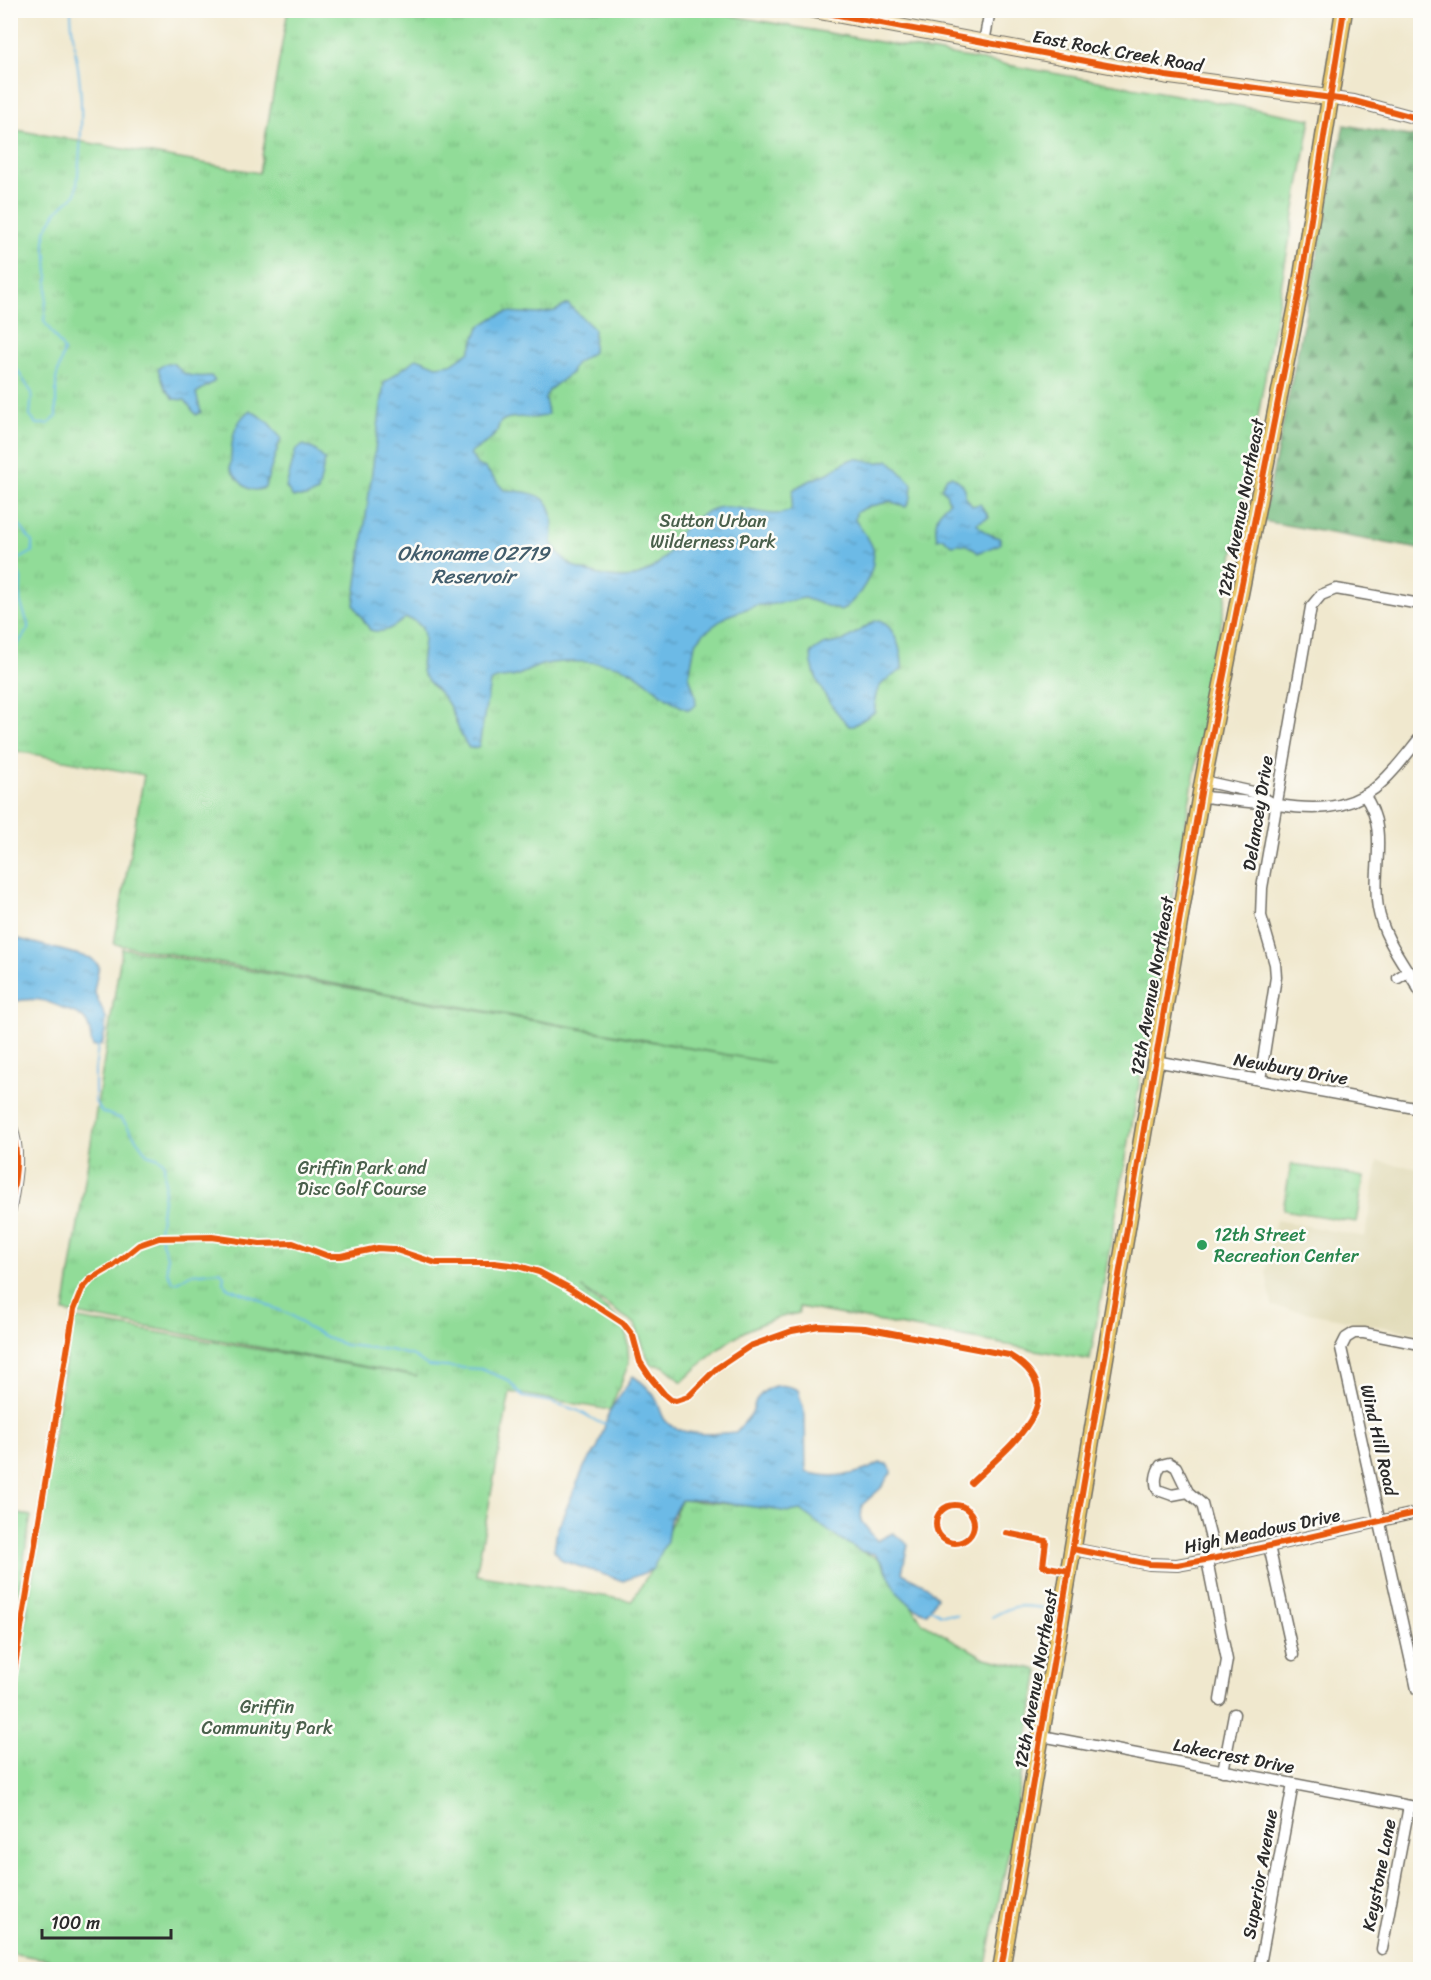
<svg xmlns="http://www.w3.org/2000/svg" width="1431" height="1980" font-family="Sriracha,sans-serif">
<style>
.built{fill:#e2dcba}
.grass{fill:#91dc98;stroke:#5e8462;stroke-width:1.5}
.forest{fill:url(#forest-firs);stroke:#507456;stroke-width:1.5}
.park{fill:url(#park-tufts);stroke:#5e8462;stroke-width:1.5}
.water{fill:url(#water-ripples);stroke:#4c7288;stroke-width:1.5}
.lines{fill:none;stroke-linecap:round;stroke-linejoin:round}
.stream{stroke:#6cbae6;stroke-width:2}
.minor-casing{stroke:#706d64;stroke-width:13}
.tertiary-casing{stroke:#706d64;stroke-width:14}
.secondary-casing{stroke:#706d64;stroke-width:17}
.primary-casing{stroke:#706d64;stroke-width:19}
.minor{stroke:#fff;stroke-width:10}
.tertiary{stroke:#fff;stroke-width:12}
.secondary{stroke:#f7e8c3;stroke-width:15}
.primary{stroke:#eac669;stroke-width:16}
.cycleway-casing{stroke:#fdfcf7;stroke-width:10}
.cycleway{stroke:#e8590c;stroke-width:6}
.leisure-dot{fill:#2e9e5b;stroke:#fdfcf7;stroke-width:2}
.labels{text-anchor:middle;stroke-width:5;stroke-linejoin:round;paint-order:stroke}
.street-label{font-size:18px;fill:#2b2b2b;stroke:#fdfcf7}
.park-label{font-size:18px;fill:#4a604c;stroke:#fdfcf7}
.leisure-label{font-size:18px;fill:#27864d;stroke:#fdfcf7;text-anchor:start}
.water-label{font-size:20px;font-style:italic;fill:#425d6c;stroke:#fdfcf7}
</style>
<defs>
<pattern id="forest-firs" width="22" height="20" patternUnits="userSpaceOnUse" patternTransform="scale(1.5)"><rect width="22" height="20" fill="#74bc80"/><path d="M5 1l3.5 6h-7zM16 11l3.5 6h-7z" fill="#5f9969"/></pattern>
<pattern id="park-tufts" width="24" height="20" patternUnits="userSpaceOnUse" patternTransform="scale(1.5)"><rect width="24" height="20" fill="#91dc98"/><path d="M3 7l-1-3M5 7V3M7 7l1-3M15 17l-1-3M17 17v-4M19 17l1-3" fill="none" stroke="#7dbd83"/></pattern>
<pattern id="water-ripples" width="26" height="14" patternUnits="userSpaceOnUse" patternTransform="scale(1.5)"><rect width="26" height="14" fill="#6cbae6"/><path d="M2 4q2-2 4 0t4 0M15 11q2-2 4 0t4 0" fill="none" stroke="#5997bb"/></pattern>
</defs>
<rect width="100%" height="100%" fill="#fdfcf7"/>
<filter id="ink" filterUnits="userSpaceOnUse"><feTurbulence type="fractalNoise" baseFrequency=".0167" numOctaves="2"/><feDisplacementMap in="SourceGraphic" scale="12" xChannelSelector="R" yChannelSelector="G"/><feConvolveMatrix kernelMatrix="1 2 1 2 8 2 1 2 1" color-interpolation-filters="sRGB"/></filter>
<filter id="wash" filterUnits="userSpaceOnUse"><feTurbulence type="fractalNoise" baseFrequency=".008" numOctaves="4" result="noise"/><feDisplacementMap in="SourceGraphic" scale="24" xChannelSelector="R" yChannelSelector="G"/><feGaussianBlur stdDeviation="1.35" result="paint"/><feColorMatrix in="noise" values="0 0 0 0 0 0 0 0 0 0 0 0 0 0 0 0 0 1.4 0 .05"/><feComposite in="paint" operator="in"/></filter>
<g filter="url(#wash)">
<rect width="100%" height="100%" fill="#f0e8ce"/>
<path class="built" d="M1378,1161L1420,1169V1334L1272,1306L1266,1272L1276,1220L1365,1237Z"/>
<path class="grass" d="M11,1513L31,1516L11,1637L10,1513Z"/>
<path class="forest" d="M1344,125L1420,138V549L1263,521Z"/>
<g class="park">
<path d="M288,10L705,11L1311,119L1090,1360L799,1307V1313C745,1323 720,1345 682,1382L664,1366L650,1364L635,1324L582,1288L626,1326L629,1363L610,1410L510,1392L476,1575L632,1601L654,1565L681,1500L800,1510L860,1551L878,1558L923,1623L985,1658L1039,1670L1009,1850L985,1969L108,1970L11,1953V1716L72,1318L417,1376L64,1312L122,948L773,1063L114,944L144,775L11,750L10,129L259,173Z"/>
<path d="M1291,1164L1364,1177L1356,1222L1283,1210Z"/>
</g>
<g class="water">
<path d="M568,304L594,329L593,352L575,364L571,373L549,390L545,398L548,414C536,422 520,414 506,419C497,422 500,426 496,433C491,441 477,448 470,454L477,465L485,468L504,490C548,493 556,499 552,544C569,567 572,568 600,575C626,582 647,577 666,556C673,548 676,536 683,529C690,522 702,514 710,510C735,499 772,523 791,510L793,490C804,482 816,478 828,473C836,469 844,461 853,459C868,457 869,467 889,460L912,484L911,498L906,507L890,501C878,506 867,504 856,513L855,520C860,528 871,540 873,549C877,573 859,598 841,611L804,598L768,605H757L727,616L704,633L695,644L689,676L695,694L696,705L689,710C668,703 649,681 629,670C611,661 566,660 546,664C534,666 524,674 512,677C503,678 497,677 490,682L479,746L475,748H469C457,734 457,717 447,702C440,691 429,685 423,674C415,657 439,625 406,618C394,626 385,635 370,630L354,605L384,383L417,358L437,366L451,364L470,351L479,327L493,318L507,312L538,314L555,311Z"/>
<path d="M171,363C178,365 180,372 186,374C194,378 204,376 211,376L215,381L196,393L201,412L196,415L185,400L174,399L165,388L158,369L164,364Z"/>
<path d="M250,410L267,421L281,438L265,487C249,497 238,480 230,469C232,446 230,425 250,410Z"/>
<path d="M304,445L315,450L325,460L318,492L306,497H293L286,487L296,449Z"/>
<path d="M952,476C960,482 967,485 965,496L972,506L980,504L989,517L977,523C982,532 990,535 1000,538V544L978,553C969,545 963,542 951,545L944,538L937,539C934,522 936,513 949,502L946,493L941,488L947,477Z"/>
<path d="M880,620C896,628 903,654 902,670C882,682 873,686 875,712L853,726H849C831,707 811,679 811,653L823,645L843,641L875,621Z"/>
<path d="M11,937L91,958L99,966L94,991L106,1018L105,1031L102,1045L93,1047C89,1038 92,1028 85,1020C80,1014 72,1012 65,1009C43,999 34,997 11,1002Z"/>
<path d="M633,1376C644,1383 653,1391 658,1403C660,1408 662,1416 665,1420C679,1438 717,1434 736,1432C741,1426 747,1420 751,1414C754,1410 754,1404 756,1400C768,1384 781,1382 798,1390L805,1415L806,1472C830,1479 859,1476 880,1463L888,1464L892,1471L881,1488L862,1505L861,1521L877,1541L893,1533L908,1544L902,1573L927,1586L937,1597L927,1613L914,1608L898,1593L883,1564L875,1554L860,1551L834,1535L800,1510L790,1512L704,1500H681L670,1519L667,1541L652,1570L623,1581L563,1561L554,1550L557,1530L585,1465L597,1449L610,1410Z"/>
</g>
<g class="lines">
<g class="stream">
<path d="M10,359L32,393L30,416L36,424H48L56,417V379L64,350L44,321L48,279L47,256L45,251V231L57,211L76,194C80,157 83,122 80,85C78,60 71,36 71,10"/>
<path d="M10,512L32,542V552L18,560L17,568L21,579L20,601L28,624V629L14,650L10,676"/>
<path d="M98,1045L95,1071V1102L102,1112L122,1119L147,1154L159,1158L164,1163L165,1182L159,1232L167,1257V1272L173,1282H177L190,1274L220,1271L224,1275L223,1282L228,1288L259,1299L269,1306L291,1315L308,1328L332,1340L345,1345L390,1350L414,1356L428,1366L481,1369L508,1380L523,1397L552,1402L579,1411L598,1422L608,1424"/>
<path d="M928,1607L941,1614L957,1615"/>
<path d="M992,1617C1015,1604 1017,1605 1043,1608"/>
</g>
</g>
</g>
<g filter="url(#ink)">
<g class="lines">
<defs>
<g id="minor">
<path d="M984,42L990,10"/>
<path d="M1203,781L1253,792L1274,804"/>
<path d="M1364,795C1390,830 1371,869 1378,908C1383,938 1405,965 1420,991"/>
<path d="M1200,796C1226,800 1252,802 1278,805C1312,810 1344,811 1374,789C1392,775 1406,755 1420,738"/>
<path d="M1398,978L1409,971"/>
<path d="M1155,1061L1420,1109"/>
<path d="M1260,1080L1276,977L1275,964L1261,916L1262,888L1311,607L1321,595L1336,589L1420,604"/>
<path d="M1188,1492L1172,1495L1158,1490C1154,1483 1156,1472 1161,1465L1169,1463L1176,1467L1188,1492L1202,1504L1216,1558"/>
<path d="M1380,1521L1420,1512"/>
<path d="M1269,1546L1293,1655"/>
<path d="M1207,1560L1227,1660L1220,1700"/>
<path d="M1417,1689L1341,1348L1346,1338L1354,1333H1364L1420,1344"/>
<path d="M1042,1736L1420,1808"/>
<path d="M1223,1771L1234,1714"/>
<path d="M1382,1949L1409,1806"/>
<path d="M1259,1970L1293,1784"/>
</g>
<g id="tertiary">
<path d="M1332,98L1354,101L1420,119"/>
<path d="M10,1124C21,1153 15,1179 10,1209"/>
<path d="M1073,1549L1149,1564L1177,1565L1216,1558L1380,1521"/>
</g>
<g id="secondary">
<path d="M811,10L1166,76L1332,98"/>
<path d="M10,1969L11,1970"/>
</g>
<path id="primary" d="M1001,1970L1203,781L1299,295L1344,10"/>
</defs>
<use href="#minor" class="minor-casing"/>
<use href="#tertiary" class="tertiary-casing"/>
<use href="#secondary" class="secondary-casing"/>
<use href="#primary" class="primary-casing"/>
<use href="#minor" class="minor"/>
<use href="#tertiary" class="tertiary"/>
<use href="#secondary" class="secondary"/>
<use href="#primary" class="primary"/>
<defs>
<g id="cycleway">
<path d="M811,10L1166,76L1354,101L1420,119"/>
<path d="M10,1124C21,1153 15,1179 10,1209"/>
<circle cx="955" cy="1524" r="19"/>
<path d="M1006,1533L1046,1541L1043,1566L1069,1571"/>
<path d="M1073,1549L1149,1564L1177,1565L1216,1558L1420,1512"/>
<path d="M10,1695L74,1309L82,1289L91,1279L113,1266L139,1245L159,1238L212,1237L260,1244L293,1243L328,1256H341L378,1248L393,1249L436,1263H494L518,1266L539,1272L569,1288L623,1323L633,1336L640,1362L650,1377L664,1394L671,1400L676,1401L688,1397L717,1368L750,1346L792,1331L819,1326L865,1328L1009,1355C1080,1396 1005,1450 971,1483"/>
<path d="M1001,1970L1203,781L1299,295L1344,10"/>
</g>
</defs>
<use href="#cycleway" class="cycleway-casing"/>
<use href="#cycleway" class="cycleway"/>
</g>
</g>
<circle class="leisure-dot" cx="1202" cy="1245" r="6"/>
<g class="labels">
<g class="street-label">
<text transform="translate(1118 51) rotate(10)" y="6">East Rock Creek Road</text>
<text transform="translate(1241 508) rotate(-79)" y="6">12th Avenue Northeast</text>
<text transform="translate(1258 813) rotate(-81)" y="6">Delancey Drive</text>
<text transform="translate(1152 986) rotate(-80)" y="6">12th Avenue Northeast</text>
<text transform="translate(1291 1069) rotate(10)" y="6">Newbury Drive</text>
<text transform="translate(1379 1440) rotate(77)" y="6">Wind Hill Road</text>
<text transform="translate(1262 1531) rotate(-12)" y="6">High Meadows Drive</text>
<text transform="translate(1036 1679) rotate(-80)" y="6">12th Avenue Northeast</text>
<text transform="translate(1234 1756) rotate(11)" y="6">Lakecrest Drive</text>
<text transform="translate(1260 1874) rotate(-80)" y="6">Superior Avenue</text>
<text transform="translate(1379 1875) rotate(-79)" y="6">Keystone Lane</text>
</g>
<g class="park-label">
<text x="713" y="527">Sutton Urban<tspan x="713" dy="21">Wilderness Park</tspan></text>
<text x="362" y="1174">Griffin Park and<tspan x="362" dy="21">Disc Golf Course</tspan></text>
<text x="267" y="1713">Griffin<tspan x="267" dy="21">Community Park</tspan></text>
</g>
<g class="leisure-label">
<text x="1214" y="1241">12th Street<tspan x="1214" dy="21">Recreation Center</tspan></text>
</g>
<g class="water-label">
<text x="473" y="560">Oknoname 02719<tspan x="473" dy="23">Reservoir</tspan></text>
</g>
</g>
<rect width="1431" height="1980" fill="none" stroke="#fdfcf7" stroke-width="36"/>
<path d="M42 1929v9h129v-9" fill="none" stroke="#2b2b2b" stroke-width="3"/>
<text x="51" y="1929" font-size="18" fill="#2b2b2b" stroke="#fdfcf7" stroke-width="4.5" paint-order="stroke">100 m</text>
</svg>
